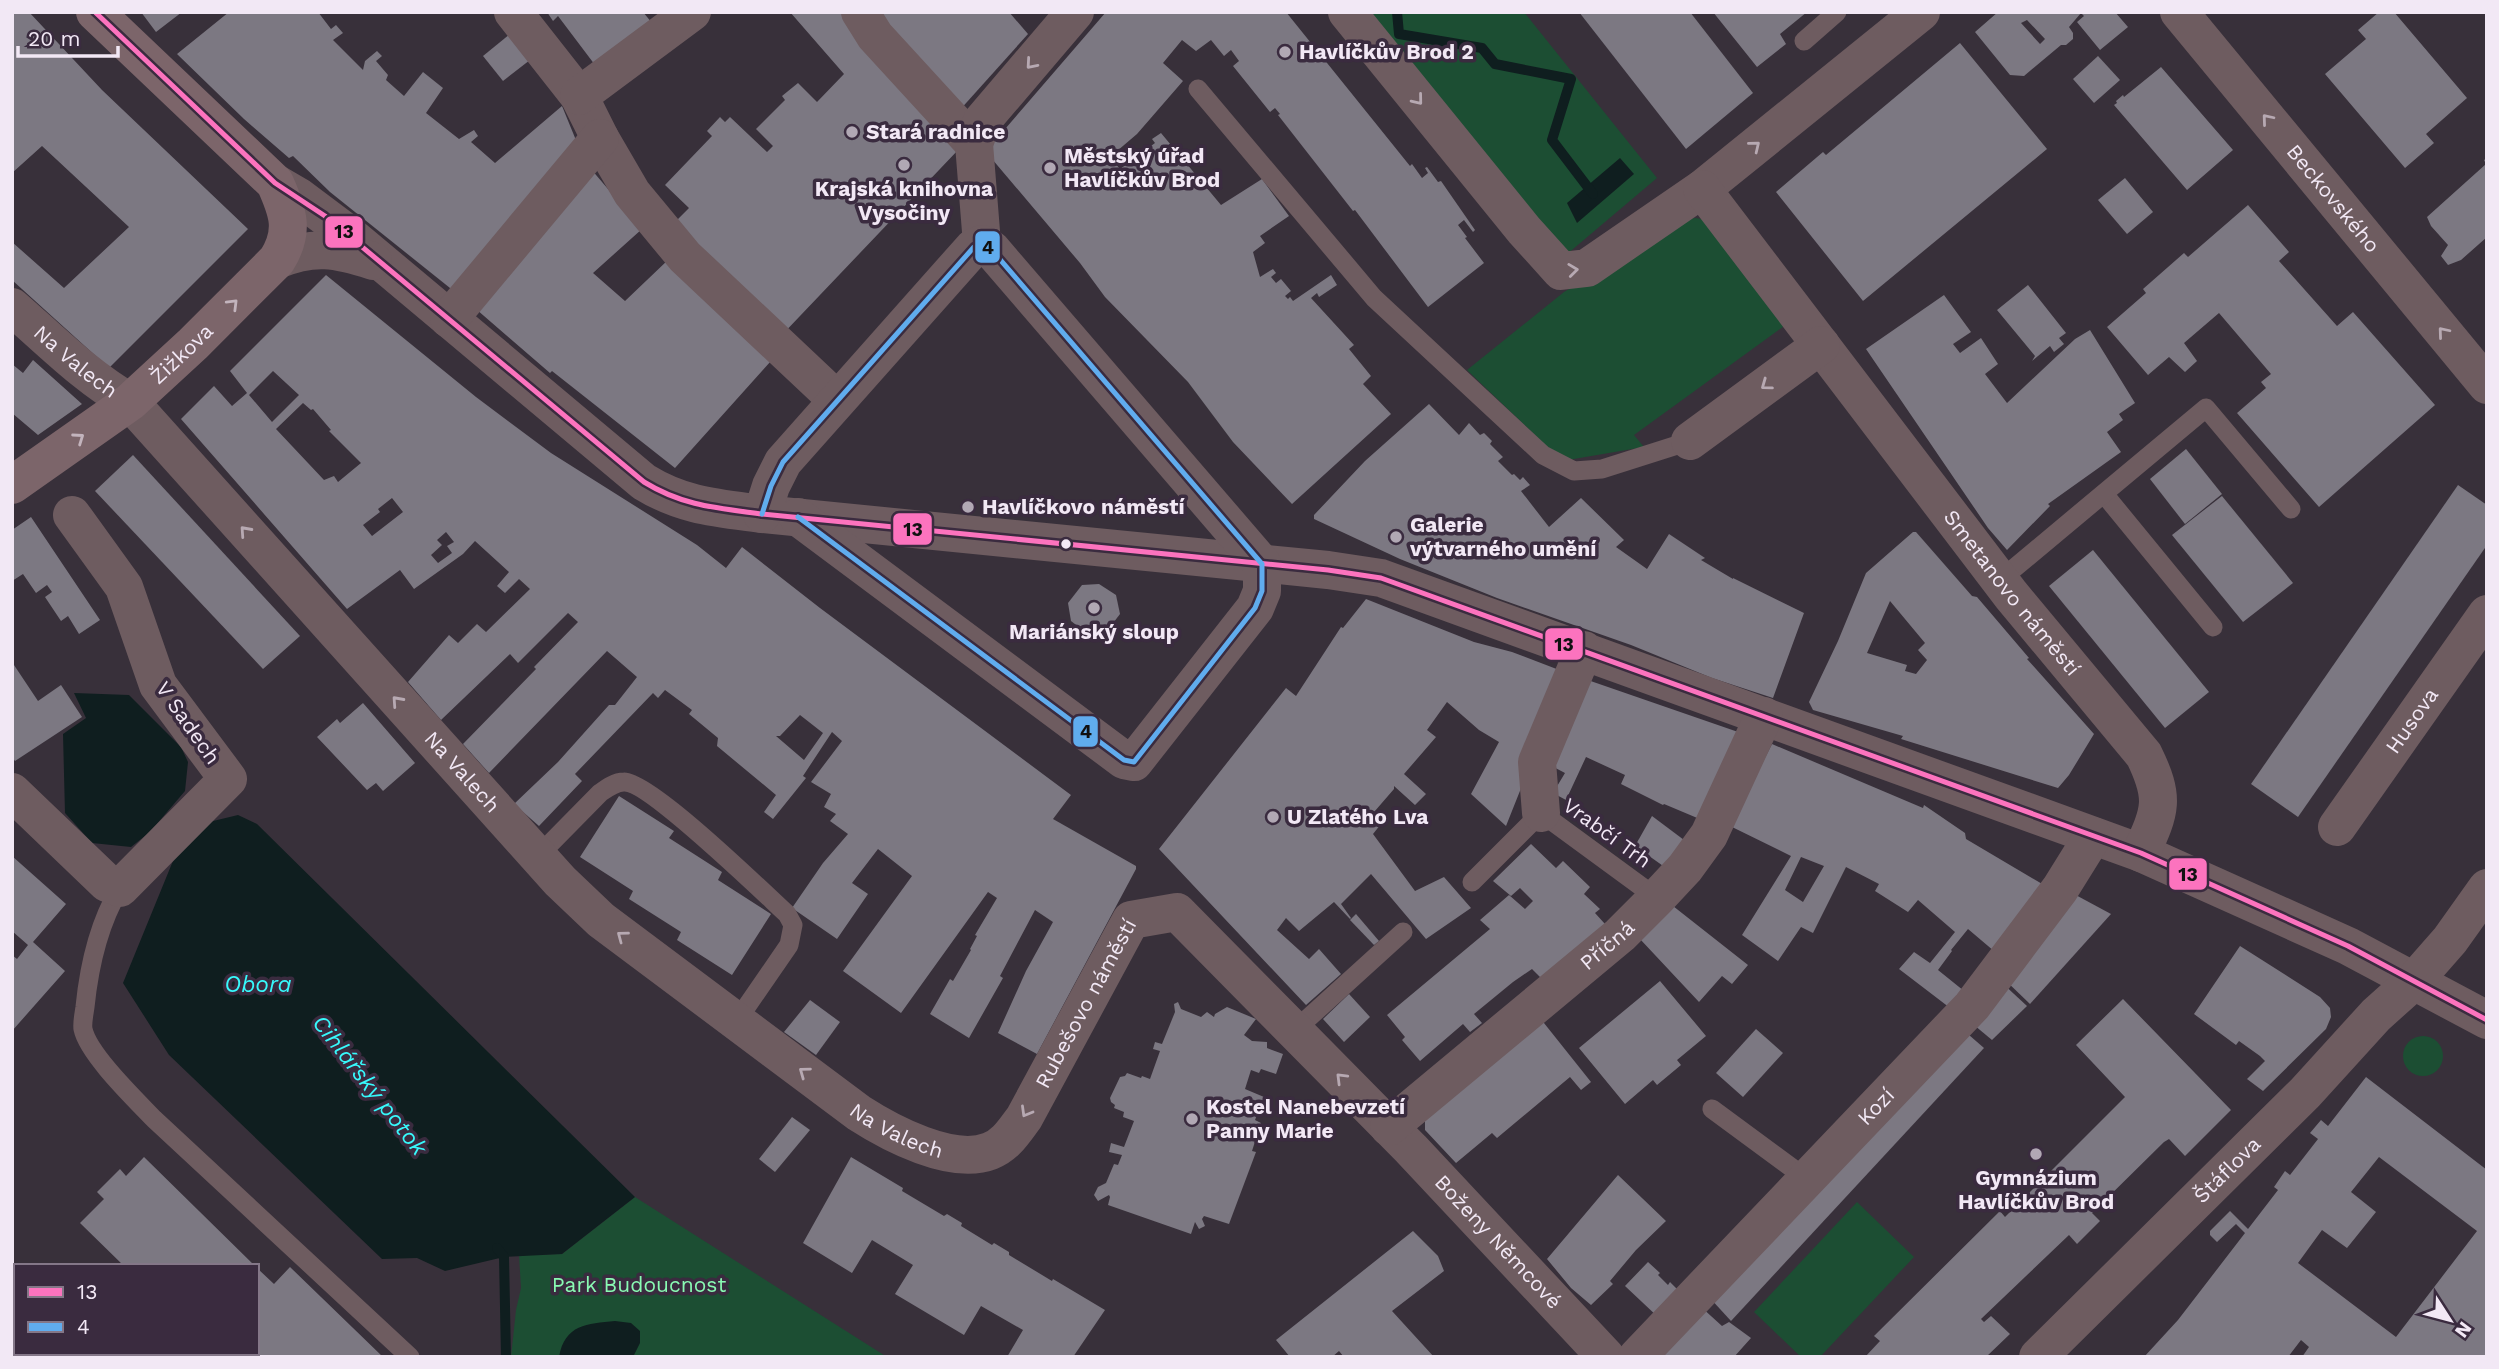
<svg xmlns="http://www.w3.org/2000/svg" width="2499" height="1369" font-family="'Work Sans',sans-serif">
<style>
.green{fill:#1c4e33}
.water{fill:#0f1e1f}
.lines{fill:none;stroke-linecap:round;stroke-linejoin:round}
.stream{stroke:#0f1e1f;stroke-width:10}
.building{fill:#7c7882;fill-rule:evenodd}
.lane{stroke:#6e5c60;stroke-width:19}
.street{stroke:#6e5c60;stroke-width:38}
.secondary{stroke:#7c656a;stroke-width:38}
.bus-1-casing{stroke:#3a2b3f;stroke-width:10}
.bus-2-casing{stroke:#3a2b3f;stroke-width:10}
.bus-1{stroke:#fc73be;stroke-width:5}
.bus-2{stroke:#60acee;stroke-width:5}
.oneway{stroke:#b7a9b2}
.oneway2{stroke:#c3b4bd}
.poi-dot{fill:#b1a8b4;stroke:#3a2b3f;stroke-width:2.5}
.bus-dot{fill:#f2e8f5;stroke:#3a2b3f;stroke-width:2.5}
.labels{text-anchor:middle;stroke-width:7;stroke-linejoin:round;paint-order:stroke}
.poi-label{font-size:21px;font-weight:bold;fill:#f2e8f5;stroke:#3a2b3f;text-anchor:start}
.street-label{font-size:21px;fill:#f2e8f5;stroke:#3a2b3f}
.park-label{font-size:21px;fill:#89fab3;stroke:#3a2b3f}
.water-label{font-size:23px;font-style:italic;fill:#37f9fc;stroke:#3a2b3f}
.line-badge{stroke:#3a2b3f;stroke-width:2.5}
.pale-badge-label{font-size:19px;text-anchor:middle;font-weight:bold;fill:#111}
</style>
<rect width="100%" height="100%" fill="#38303a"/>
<g class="green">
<path d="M1363,12H1524L1657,178L1566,255Z"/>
<path d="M1695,218L1702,219L1791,321L1634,435L1644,447L1562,461L1467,370L1564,292L1686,220Z"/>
<circle cx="2423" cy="1056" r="20"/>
<path d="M635,1197L887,1357H511L516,1310L521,1288L519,1255L562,1254Z"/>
<path d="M1857,1202L1914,1257L1820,1357H1801L1754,1312Z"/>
</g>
<g class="water">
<path d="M1620,158L1634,174L1577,223L1567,203Z"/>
<path d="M74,693L129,695L181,747L188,762L185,791L150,832L131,847L92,843L65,813L63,734L86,718Z"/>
<path d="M238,815L257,824L635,1197L562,1254L504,1257L445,1271L417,1258L382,1259L169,1055L123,983L175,856L209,822Z"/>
<path d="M615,1321L631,1323L640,1331V1343L633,1357H559C565,1324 587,1324 615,1321Z"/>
</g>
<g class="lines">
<g class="stream">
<path d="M1397,12L1399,34L1482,48L1495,64L1571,79L1552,140L1593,194"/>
<path d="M497,1248L504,1257L506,1357"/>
</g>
</g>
<g class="building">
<path d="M12,12H29L102,90L248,229L109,368L12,280V242L64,288L129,227L42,146L12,173Z"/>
<path d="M141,12H182L156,32Z"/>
<path d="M229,12H318L331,29L336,25L343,33L333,40L363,70L365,61L377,51L382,56L376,61L388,75L386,80L404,96L423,72L443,88L426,113L459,139L474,130L478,136L471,142L495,163L562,106L580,150L460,296L330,192L293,156L289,158L244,119L177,54Z"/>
<path d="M547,12H643L652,23L595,65L558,16L553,21Z"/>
<path d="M790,12H852L959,149L780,337L674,223L689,208L665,185L712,136L707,131L720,117L725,122L730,117L767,152L773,146L756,129L785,100L782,96L798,83L817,102L844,74Z"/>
<path d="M886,12H1009L1028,34L958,112L876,20Z"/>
<path d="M1106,12H1286L1410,166L1412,164L1422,178L1428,173L1425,168L1427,167L1438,182L1441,181L1475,230L1473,232L1464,220L1458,225L1467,237L1465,238L1484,263L1428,307L1355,210L1353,211L1278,115L1280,114L1275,108L1270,112L1233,66L1239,61L1231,50L1224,56L1211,40L1196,51L1182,40L1163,63L1183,81L1137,134L1110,157L1120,169L1155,143L1152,139L1161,133L1221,205L1262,179L1289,216L1260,236L1265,243L1253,252L1260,277L1273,269L1276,273L1271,277L1276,283L1281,279L1291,291L1285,296L1288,299L1290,297L1293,301L1331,275L1337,285L1319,297L1317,293L1311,298L1354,345L1349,349L1371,376L1363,384L1391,414L1292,504L1233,442L1188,382L1105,297L1080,263L992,159L993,143Z"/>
<path d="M1579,12H1690L1753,93L1686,149Z"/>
<path d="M1713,12H1807L1780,34L1786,44L1757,67Z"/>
<path d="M1998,12H2115L2128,27L2100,50L2077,22L2084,16L2081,13L2069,27L2073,33V39L2066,45H2061L2024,76L2010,75L1975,32ZM2027,20L2045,39L2040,44L2021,23Z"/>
<path d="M2379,12H2394L2467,98L2426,134L2434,143L2405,168L2325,74L2366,39L2358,30Z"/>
<path d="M510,34L530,60L503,81L483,56Z"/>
<path d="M1960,43L2047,149L1863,301L1776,192L1823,152L1826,155Z"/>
<path d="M2098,56L2120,80L2094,103L2073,79Z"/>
<path d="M2161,67L2233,150L2187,190L2114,105L2117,103L2116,101L2123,95L2124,97Z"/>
<path d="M2487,158V237L2461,260L2448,265L2441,256L2448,245L2431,226L2427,217L2486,164L2484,160Z"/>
<path d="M585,162L642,229L593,273L625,301L669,259L779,352L675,468L552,371L550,373L469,303Z"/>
<path d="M2125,178L2153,212L2127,234L2098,200Z"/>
<path d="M2248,205L2289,252L2279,261L2337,326L2353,312L2435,405L2319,507L2237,413L2266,388L2261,382L2271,374L2219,313L2184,343L2197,361L2185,372L2169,357L2148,375L2107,327L2146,293L2143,289L2184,253L2188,257Z"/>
<path d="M326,275L476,397L551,453L697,545L726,568L742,547L820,608L1071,795L1053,819L1136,866V869L1037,1054L998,1033L1026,971L1053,922L1035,910L1000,976L1003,978L969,1038L930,1014L950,979L953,981L971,950L970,949L977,936L975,935L997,898L988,892L901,1013L843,971L912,876L878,849L852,883L868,894L837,939L792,908L823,863L848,834L830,821L836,814L824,807L831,794L811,782L842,741L832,732L803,776L806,778L773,819L764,812L776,795L717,746L718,738L689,714L692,710L665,690L658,698L653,693L575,774L582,781L539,826L514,804L558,762L609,705H615L637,677L607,651L489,773L463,744L536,669L534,667L578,622L568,613L518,663L510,654L441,720L408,682L449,635L458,643L477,624L486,632L530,589L519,579L505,593L497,586L509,572L475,541L463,554L414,589L400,570L347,609L181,419L214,386L232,406L247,393L230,371ZM273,371L299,395L272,422L249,395ZM303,403L311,410L313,409L331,430L329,431L361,463L338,482L334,476L324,480L276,429ZM392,498L403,512L372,536L363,525L380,512L378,509ZM446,532L454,542L447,546L452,553L438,563L431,555L442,545L437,540ZM800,715L823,733L804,760L776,736H780Z"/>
<path d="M2028,285L2066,333L2059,338L2064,344L2054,352L2050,346L2032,361L2035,356L1997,310Z"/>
<path d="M1944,295L1971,332L1953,344L1960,353L1981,338L1998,364L1985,374L2007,403L2075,339L2090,330L2135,403L2119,414L2123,420L2107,432L2121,452L2048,504L2050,506L2007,550L1988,528L1866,349Z"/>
<path d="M33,360L82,404L38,435L12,413V364L23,373Z"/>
<path d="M1429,404L1459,435L1469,423L1480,435L1484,433L1492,441L1490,444L1503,457L1498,461L1512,475L1514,474L1520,480L1523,477L1530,485L1521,491L1549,527L1581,498L1624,540L1616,547L1647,569L1669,534L1705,558L1701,560L1733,579V578L1804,613L1773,698L1712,678L1631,645L1497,598L1400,559L1314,519V515L1365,461Z"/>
<path d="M2186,449L2222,494L2185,524L2150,479Z"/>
<path d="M133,455L300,636L263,669L95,491Z"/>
<path d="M2458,485L2487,505V545L2298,817L2251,784Z"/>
<path d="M2222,496L2293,583L2243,622L2172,535Z"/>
<path d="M31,517L100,620L79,634L68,616L61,621L45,597L52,592L47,585L36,593L23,574L12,581V530Z"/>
<path d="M1913,532H1916L1972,596L1977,597L2029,658L2027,659L2094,734L2069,775L2058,788L1901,739L1903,736L1813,710L1809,702L1838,641L1866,573ZM1890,601L1925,643L1918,650L1927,660L1916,674L1905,671L1907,665L1867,653Z"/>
<path d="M2093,550L2209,692L2165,728L2049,586Z"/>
<path d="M1099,584L1116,595L1120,614L1107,631L1089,635L1071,621L1068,603L1082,585Z"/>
<path d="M1366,599L1474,642L1512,652L1567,673L1506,826L1471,794L1499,742L1479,730L1447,702L1427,730L1436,737L1404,774L1426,794L1415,805L1394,786V789L1368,819L1381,824L1373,834L1415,891L1444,877L1471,908L1426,939L1371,874L1341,904L1351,918L1350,919L1334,902L1299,931L1286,918L1277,930L1309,959L1319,949L1341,974L1306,1005L1159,849L1286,688L1296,696L1341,627L1343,628Z"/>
<path d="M12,662L38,701L61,685L82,717L15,761L12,757Z"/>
<path d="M1579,677L1741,733L1702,820L1664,804L1663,805L1621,784L1625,775L1586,757L1566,800L1553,793L1565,773L1542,761Z"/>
<path d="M363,703L415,763L383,791L376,783L367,790L317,737L337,719L340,723Z"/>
<path d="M1772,744L1923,808L1924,805L1965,833L1966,839L2049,888L2001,957L1968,929L1951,950L1952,951L1938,970L1969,995L1954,1011L1899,969L1914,952L1930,963L1955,932L1918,900L1908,912L1875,891L1879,884L1846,867L1813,933L1801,927L1778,961L1742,935L1791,856L1730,826ZM1801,857L1824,866L1803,902L1785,890Z"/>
<path d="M619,796L674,831L669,838L722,872L718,880L771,914L732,975L677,940L681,932L629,899L633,891L580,857Z"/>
<path d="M1652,816L1688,843L1666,868L1635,846Z"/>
<path d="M1531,844L1556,868L1563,861L1590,887L1584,894L1600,909L1595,913L1605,924L1542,979L1532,969L1513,982L1474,1014L1482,1023L1470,1032L1463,1024L1420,1061L1402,1040L1405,1037L1387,1015L1490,929L1480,920L1509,895L1525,909L1533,901L1520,888L1511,896L1493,881Z"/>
<path d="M12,856L66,904L33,942L65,971L12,1031V955L17,959L28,945L12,931Z"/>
<path d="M2072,893L2111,914L2030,1004L2002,977Z"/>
<path d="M1673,906L1748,965L1732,984L1722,976L1699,1002L1640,939Z"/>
<path d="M1356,914L1379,941L1374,945L1350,920Z"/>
<path d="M2240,946L2320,997L2330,1008L2331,1017L2326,1029L2263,1091L2247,1079L2265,1061L2260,1056L2239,1041L2236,1045L2194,1014Z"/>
<path d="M1660,981L1706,1036L1677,1060L1681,1065L1657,1085L1653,1080L1625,1104L1579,1048Z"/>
<path d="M2000,981L2027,1006L1992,1040L1968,1020Z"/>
<path d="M1349,994L1370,1017L1344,1042L1323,1019Z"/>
<path d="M2123,999L2231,1110L2185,1156L2169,1139L2164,1142L2092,1213L2100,1221L2077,1244L2069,1235L1981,1319L1984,1322L1991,1316L2010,1334L1986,1357H1946L1944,1355L1941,1357H1865L1880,1341L1874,1336L2000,1211L2005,1217L2125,1097L2076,1045Z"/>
<path d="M810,1000L840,1022L816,1055L784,1032Z"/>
<path d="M1178,1002L1181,1009L1201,1017L1207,1012L1214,1017L1215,1014L1227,1007L1256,1019L1244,1035L1252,1041L1267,1042V1048L1283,1054L1276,1074L1261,1069L1259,1073L1251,1070L1245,1089L1264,1097L1255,1120L1261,1123L1252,1151L1256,1152L1229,1224L1204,1216L1202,1219L1205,1226L1199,1229L1195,1222L1191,1234L1108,1205L1110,1197L1109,1195L1098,1201L1094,1195L1098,1187L1106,1183L1114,1164L1118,1165L1122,1155L1109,1152L1111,1143L1124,1147L1134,1121L1123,1117L1124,1112L1114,1108L1115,1105L1111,1102L1110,1098L1120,1077L1125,1076L1127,1073L1141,1078L1142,1076L1150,1079L1160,1051L1153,1049L1155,1042L1162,1044L1175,1012L1174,1004Z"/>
<path d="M1540,1018L1591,1082L1581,1090L1570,1077L1497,1138L1492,1133L1456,1163L1425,1130V1117Z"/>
<path d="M1961,1028L1984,1048L1731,1321L1709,1297Z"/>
<path d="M1756,1029L1783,1053L1743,1097L1716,1073Z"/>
<path d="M2366,1077L2487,1170V1357H2302L2309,1347L2301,1340L2288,1357H2144L2178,1320L2245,1233L2236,1224L2217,1242L2210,1235V1231L2230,1211L2248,1229L2278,1190L2274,1187L2285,1171L2290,1175L2318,1139L2310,1133L2321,1120L2328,1126ZM2379,1157L2477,1231L2396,1337L2298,1263L2322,1230L2347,1248L2376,1212L2351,1192Z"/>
<path d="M792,1117L810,1130L775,1172L759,1159Z"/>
<path d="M144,1157L255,1266H124L80,1223L104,1199L97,1192L120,1169L126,1176Z"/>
<path d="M851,1157L903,1188L902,1191L944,1216L947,1214L962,1223L961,1226L992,1245L994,1243L1009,1252V1255L1052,1281L1053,1279L1105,1310L1073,1357H1007L1023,1330L981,1306L964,1335L895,1294L913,1265L872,1240L852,1273L803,1243Z"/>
<path d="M1618,1175L1666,1221L1636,1250L1610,1281L1613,1284L1591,1305L1571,1288L1547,1259Z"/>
<path d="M1413,1231L1438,1256L1444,1271L1392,1311L1434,1357H1344L1339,1351L1332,1357H1290L1276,1340Z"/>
<path d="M1648,1262L1660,1273L1658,1275L1668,1285L1670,1282L1682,1294L1659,1318L1625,1286Z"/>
<path d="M290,1267L383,1357H163L167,1353H257V1268L274,1284Z"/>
<path d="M1700,1306L1722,1326L1729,1322L1751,1338L1734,1357H1651Z"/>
</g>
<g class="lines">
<g class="lane">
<path d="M1804,41L1837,12"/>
<path d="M1198,89L1374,298L1543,455L1574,471L1602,469L1690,441"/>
<path d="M2104,494L2213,627"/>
<path d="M2000,580L2206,408L2291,509"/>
<path d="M537,857L600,793C607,788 615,782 624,782C649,781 763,892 787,914L793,925L789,945L736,1022"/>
<path d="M1472,882L1541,813L1657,898"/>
<path d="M120,888C99,923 89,967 85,1007C84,1014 82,1023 83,1029C88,1054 136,1100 154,1119L410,1357"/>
<path d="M1294,1031L1403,932"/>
<path d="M1712,1109L1807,1179"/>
</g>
<g class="street">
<path d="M513,12L579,96L600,138L632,193L685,257L837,400"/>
<path d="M860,12L875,36L974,144"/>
<path d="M1347,12L1524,230L1561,271L1587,268L1702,189L1921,12"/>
<path id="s1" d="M2179,12L2487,385"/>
<path d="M579,96L692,12"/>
<path d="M275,183L299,197L347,233L644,482C683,506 717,508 762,514L1328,570L1381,578L2141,853L2348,946L2487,1020"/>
<path id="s2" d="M1702,189L2011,595L2144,755C2165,798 2161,810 2141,853"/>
<path d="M982,244L974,144L982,121L1075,12"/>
<path d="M277,260C314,245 336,249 373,261"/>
<path id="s3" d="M12,307C50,340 86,377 130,402L560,881L601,920L859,1113C890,1133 952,1166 990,1151C1006,1145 1014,1131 1024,1118L1131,920L1177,912L1411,1149L1606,1357"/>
<path d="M449,319L600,138"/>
<path d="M1690,441L1821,345"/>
<path d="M762,514L771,486L783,462L974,247L982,244L991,249L1262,564V591L1255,608L1134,762L1124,760L798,517"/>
<path d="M12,792L107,883L120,888L228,779L158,685L124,587L72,515"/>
<path d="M1541,813L1537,762L1584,650"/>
<path id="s4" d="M2337,827L2487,614"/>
<path id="s5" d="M1389,1127L1620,935L1657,898L1685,868L1709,835L1764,716"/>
<path id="s6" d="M1637,1357L1972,1006L2060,889L2093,836"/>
<path id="s7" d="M2038,1357L2305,1093L2376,1015L2414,981L2450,940L2487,888"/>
</g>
<path class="secondary" id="s8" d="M12,485L130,402L193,344L277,260C295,231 288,212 275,183L95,12"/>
<defs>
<path id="bus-1" d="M95,12L275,183L325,216L644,482C683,506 717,508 762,514L1328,570L1381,578L2141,853L2348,946L2487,1020"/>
<path id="bus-2" d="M762,514L771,486L783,462L974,247L982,244L991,249L1262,564V591L1255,608L1134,762L1124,760L798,517"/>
</defs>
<use href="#bus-1" class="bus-1-casing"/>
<use href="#bus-2" class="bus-2-casing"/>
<use href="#bus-1" class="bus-1"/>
<use href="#bus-2" class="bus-2"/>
</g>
<defs><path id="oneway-chevron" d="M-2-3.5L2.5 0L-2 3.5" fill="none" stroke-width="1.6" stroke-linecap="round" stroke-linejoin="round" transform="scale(1.75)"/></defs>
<g class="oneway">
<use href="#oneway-chevron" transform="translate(1031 64) rotate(131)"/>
<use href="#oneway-chevron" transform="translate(1418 100) rotate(51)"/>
<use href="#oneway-chevron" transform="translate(2267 119) rotate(-130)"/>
<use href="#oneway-chevron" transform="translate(1755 146) rotate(-39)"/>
<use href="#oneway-chevron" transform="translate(1573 270) rotate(-7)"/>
<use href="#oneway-chevron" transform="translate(2443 332) rotate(-130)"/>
<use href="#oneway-chevron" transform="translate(1766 385) rotate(144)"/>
<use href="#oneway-chevron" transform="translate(245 531) rotate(-132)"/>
<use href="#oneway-chevron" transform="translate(397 701) rotate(-132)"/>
<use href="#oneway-chevron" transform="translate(622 936) rotate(-143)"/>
<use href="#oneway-chevron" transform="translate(804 1072) rotate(-144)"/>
<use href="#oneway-chevron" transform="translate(1341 1078) rotate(-135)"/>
<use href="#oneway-chevron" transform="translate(1026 1112) rotate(120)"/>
</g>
<g class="oneway2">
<use href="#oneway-chevron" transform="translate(233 304) rotate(-45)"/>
<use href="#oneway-chevron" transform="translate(79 438) rotate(-35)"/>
</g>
<g class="poi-dot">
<circle cx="1285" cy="52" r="7"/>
<circle cx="852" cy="132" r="7"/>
<circle cx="904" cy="165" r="7"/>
<circle cx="1050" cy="168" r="7"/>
<circle cx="968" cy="507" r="7"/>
<circle cx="1396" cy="537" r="7"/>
<circle cx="1094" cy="608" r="7"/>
<circle cx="1273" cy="817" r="7"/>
<circle cx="1192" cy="1119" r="7"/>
<circle cx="2036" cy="1154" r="7"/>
</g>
<circle class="bus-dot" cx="1066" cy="544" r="6"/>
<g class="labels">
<g class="poi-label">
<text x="1299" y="59">Havlíčkův Brod 2</text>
<text x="866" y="139">Stará radnice</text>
<text x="1064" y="163">Městský úřad<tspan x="1064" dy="24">Havlíčkův Brod</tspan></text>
<text x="904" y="196" text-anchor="middle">Krajská knihovna<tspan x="904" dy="24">Vysočiny</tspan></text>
<text x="982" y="514">Havlíčkovo náměstí</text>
<text x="1410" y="532">Galerie<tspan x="1410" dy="24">výtvarného umění</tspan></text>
<text x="1094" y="639" text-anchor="middle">Mariánský sloup</text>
<text x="1287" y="824">U Zlatého Lva</text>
<text x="1206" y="1114">Kostel Nanebevzetí<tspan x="1206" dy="24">Panny Marie</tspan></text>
<text x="2036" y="1185" text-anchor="middle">Gymnázium<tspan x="2036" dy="24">Havlíčkův Brod</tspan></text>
</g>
<g class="street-label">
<text dy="7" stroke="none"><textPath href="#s1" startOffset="242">Beckovského</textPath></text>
<text dy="7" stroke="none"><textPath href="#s8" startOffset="215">Žižkova</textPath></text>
<text dy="7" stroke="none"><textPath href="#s3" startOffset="84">Na Valech</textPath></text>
<text dy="7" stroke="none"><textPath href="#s2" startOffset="509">Smetanovo náměstí</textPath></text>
<text dy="7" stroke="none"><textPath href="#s4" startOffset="130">Husova</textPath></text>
<text transform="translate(188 723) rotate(55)" y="7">V Sadech</text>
<text dy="7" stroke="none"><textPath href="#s3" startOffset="649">Na Valech</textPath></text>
<text transform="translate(1607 833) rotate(36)" y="7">Vrabčí Trh</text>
<text dy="7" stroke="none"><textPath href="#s5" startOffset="284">Příčná</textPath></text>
<text dy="7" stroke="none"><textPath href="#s3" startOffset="1493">Rubešovo náměstí</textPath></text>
<text dy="7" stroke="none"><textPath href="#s6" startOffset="346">Kozí</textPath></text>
<text dy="7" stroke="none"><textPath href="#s3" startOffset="1216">Na Valech</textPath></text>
<text dy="7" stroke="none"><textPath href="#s7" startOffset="266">Štáflova</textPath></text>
<text dy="7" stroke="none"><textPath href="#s3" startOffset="2095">Boženy Němcové</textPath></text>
</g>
<g class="park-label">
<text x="639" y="1292">Park Budoucnost</text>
</g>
<g class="water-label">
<text x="258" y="992">Obora</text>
<text transform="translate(370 1085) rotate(52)" y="8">Cihlářský potok</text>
</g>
</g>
<g class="line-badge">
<rect x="324" y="215" width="40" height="34" rx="7" fill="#fc73be"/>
<rect x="974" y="230" width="27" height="34" rx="7" fill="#60acee"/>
<rect x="892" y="512" width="41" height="34" rx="7" fill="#fc73be"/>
<rect x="1544" y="627" width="40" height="34" rx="7" fill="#fc73be"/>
<rect x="1072" y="715" width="27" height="33" rx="7" fill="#60acee"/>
<rect x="2168" y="857" width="40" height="34" rx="7" fill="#fc73be"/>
</g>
<g class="pale-badge-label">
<text x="344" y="238">13</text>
<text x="988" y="254">4</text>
<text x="913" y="536">13</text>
<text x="1564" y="651">13</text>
<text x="1086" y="738">4</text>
<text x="2188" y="881">13</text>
</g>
<rect width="2499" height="1369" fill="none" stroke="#f2e8f5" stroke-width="28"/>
<rect x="14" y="1264" width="245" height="91" fill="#3a2b3f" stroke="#847788" stroke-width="2"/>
<rect x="28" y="1287" width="35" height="10" fill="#fc73be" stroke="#847788" stroke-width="2"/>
<text x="77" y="1299" font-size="21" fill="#f2e8f5">13</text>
<rect x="28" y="1322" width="35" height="10" fill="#60acee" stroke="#847788" stroke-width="2"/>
<text x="77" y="1334" font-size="21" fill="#f2e8f5">4</text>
<g transform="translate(2450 1320) rotate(126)" stroke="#3a2b3f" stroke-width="5" paint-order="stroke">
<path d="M0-5L12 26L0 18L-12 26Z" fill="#f2e8f5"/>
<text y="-10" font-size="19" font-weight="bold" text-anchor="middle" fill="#f2e8f5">N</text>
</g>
<path d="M18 46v10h100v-10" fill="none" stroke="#f2e8f5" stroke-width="3.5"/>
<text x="28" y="46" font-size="21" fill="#f2e8f5" stroke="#3a2b3f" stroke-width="5" paint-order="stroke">20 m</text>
</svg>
